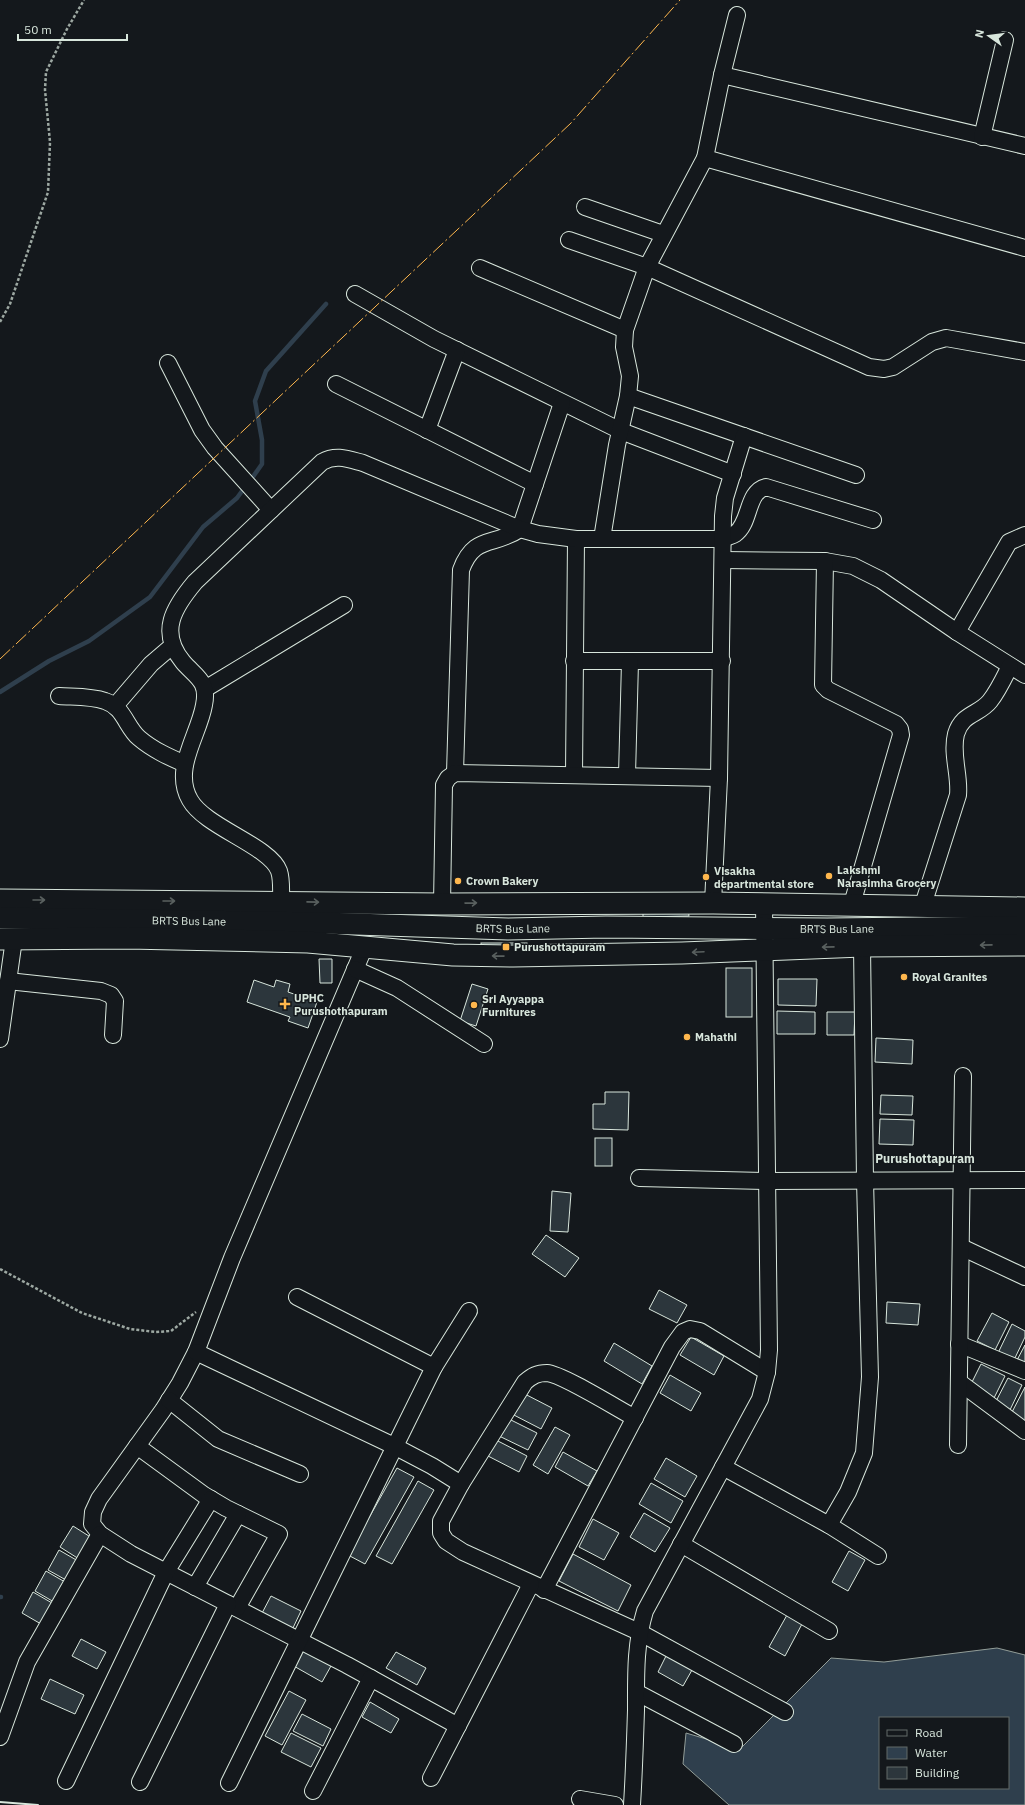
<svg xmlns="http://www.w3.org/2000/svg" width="1025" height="1805" font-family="'IBM Plex Sans',sans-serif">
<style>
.water{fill:#2f3f4d;stroke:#939e99;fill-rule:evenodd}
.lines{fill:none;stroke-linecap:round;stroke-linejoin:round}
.stream{stroke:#2f3f4d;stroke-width:4.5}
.building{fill:#2c363c;stroke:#d8e6dc}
.minor-casing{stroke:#d8e6dc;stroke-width:18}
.major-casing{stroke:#d8e6dc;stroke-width:23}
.path{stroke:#9da8a2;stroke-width:2.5;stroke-dasharray:3 2;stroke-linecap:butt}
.minor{stroke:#14181c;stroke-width:16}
.major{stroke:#14181c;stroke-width:21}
.wall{stroke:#d8e6dc;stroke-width:2}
.power{stroke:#ffb74d;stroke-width:1;stroke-dasharray:14 3 2 3;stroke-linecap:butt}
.oneway{stroke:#59605f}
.poi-dot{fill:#ffb74d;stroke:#14181c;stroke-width:1.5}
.labels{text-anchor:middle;stroke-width:3;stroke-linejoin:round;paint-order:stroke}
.poi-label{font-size:11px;font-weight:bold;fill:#d8e6dc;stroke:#14181c;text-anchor:start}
.street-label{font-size:11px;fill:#d8e6dc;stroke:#14181c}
.neighbourhood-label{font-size:12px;font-weight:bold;fill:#d8e6dc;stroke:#14181c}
</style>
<rect width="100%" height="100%" fill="#14181c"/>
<path class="water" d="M997,1648L1025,1655V1805H729L683,1764L686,1733L740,1749L831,1658L884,1662ZM880,1718H1008V1788H880Z"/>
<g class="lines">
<g class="stream">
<path d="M250,481L262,464V440L255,401L266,371L326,304"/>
<path d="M0,692L49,661L89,641L150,597L203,527L237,498L245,487"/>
<path d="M0,1597H1"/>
</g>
</g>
<g class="building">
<path d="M688,909L689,916L643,917V910Z"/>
<rect x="481" y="943" width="46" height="7"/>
<path d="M319,959H332V983H320Z"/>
<rect x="726" y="968" width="26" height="49"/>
<path d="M778,979H817L816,1006L778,1005Z"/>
<path d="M254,980L274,987L276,980L290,984L288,992L317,1002L308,1028L288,1021L290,1017L247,1002Z"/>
<path d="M472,984L488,989L476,1026L460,1021Z"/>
<path d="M777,1011L815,1012V1034H777Z"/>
<path d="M827,1012H855L854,1035H827Z"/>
<path d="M876,1038L913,1040L912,1064L875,1062Z"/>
<path d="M605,1092H629L628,1130L593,1129V1104H605Z"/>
<path d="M881,1095L913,1096L912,1115L880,1114Z"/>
<path d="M880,1119L914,1120L913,1145L879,1144Z"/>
<rect x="595" y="1138" width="17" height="28"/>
<path d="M552,1191L571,1193L568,1232L550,1231Z"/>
<path d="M546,1235L579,1258L565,1277L532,1254Z"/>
<path d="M659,1290L687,1305L677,1323L649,1309Z"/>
<path d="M887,1302L920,1304L918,1325L886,1323Z"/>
<path d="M992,1313L1009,1322L995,1350L977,1341Z"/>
<path d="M1012,1324L1025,1331V1337L1014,1360L998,1353Z"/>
<path d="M691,1337L724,1356L714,1375L680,1355Z"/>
<path d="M614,1343L652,1366L642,1384L604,1361Z"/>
<path d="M1025,1345V1367L1016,1362Z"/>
<path d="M981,1364L1005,1376L993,1400L969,1388Z"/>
<path d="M670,1375L701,1393L691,1411L660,1393Z"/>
<path d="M1008,1378L1022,1385L1009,1412L994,1405Z"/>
<path d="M1025,1387V1421L1011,1414Z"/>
<path d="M521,1392L552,1408L541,1429L510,1413Z"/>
<path d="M505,1417L537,1433L528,1450L497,1435Z"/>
<path d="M555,1427L570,1435L548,1474L533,1465Z"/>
<path d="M496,1440L527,1456L519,1472L488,1456Z"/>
<path d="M563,1452L597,1471L588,1486L555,1467Z"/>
<path d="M666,1458L697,1476L685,1497L654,1479Z"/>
<path d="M397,1468L414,1477L365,1564L348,1555Z"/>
<path d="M418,1481L434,1490L392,1564L376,1556Z"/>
<path d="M651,1483L683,1501L671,1523L639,1504Z"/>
<path d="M644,1513L670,1528L655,1552L630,1537Z"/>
<path d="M593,1519L619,1533L604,1560L579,1547Z"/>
<path d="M73,1526L92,1538L79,1559L60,1547Z"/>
<path d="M59,1550L78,1561L66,1580L48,1570Z"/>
<path d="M849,1551L865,1560L848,1591L832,1582Z"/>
<path d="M573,1554L631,1585L618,1611L559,1581Z"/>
<path d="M46,1571L65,1582L54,1602L35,1591Z"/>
<path d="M33,1592L52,1603L41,1624L22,1613Z"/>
<path d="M271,1596L301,1611L292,1630L261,1615Z"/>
<path d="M787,1615L802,1624L785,1656L769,1647Z"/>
<path d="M81,1639L106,1652L97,1669L72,1656Z"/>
<path d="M301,1649L331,1666L322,1682L292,1665Z"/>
<path d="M396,1652L426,1668L417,1685L386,1668Z"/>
<path d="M666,1656L692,1670L683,1686L658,1672Z"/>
<path d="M50,1679L84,1695L75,1714L41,1699Z"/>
<path d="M289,1691L306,1700L282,1745L265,1736Z"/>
<path d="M370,1702L399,1719L391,1733L362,1717Z"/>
<path d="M302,1714L331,1729L323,1746L293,1731Z"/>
<path d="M291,1733L321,1748L311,1767L281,1752Z"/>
</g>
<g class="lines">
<defs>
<g id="minor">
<path d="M722,75L1025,146"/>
<path d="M982,137L1005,40"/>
<path d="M705,158L1025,248"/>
<path d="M585,207L663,234"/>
<path d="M569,240L647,267L869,367L884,369L893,367L932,342L946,338L1025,352"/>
<path d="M480,268L625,330"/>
<path d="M355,294L434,339L621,431L733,474"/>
<path d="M168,363L202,430L215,448L271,510"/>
<path d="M336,384L535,484"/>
<path d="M628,396L856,475"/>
<path d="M427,430L457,350"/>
<path d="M602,539L617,445L628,396L630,376L624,347L625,330L647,267L705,158L722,75L737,15"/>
<path d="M723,560L825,561L853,566L881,580L957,632L1025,675"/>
<path d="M825,561L823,685L828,690L896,724L900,729L901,735L852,904"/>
<path d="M957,632L1009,542L1025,535"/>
<path d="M574,661H722"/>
<path d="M205,689L344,605"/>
<path d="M59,696C73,697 91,696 105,701C124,707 126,727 139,738C153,750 169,757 185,764"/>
<path d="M115,706L151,664L172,646"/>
<path d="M455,773L461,570C474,534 494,547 520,529L562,403"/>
<path d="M574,775L576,539"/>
<path d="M627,775L630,662"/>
<path d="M281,901C281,892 282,880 279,871C270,846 205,827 190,800C172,769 199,735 204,705C209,681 196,677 183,662C158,632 174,607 195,582L322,462C336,454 348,459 363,463L520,529L538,534L576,539H723C727,537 732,536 735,534C751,523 746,492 766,487L873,520"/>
<path d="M713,903L719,778L723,516L725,498L744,436"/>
<path d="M442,904L444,785L448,778L455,773L719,778"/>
<path d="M923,905L958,795C960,775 951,754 956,734C962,713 979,715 990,701C998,691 1004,678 1010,666"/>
<path d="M365,946L232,1258L196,1352L180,1383L163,1410L99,1499L93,1512L92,1524L100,1534L131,1554L347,1665L458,1726"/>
<path d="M355,969L397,988L484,1044"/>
<path d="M8,981L101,991L111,995L115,1001L113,1035"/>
<path d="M0,1039L14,939"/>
<path d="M639,1178L768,1181L1025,1180"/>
<path d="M961,1247L1025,1277"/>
<path d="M959,1344L1025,1371"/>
<path d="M196,1352L394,1446L432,1466L461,1484"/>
<path d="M434,1367L469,1311"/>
<path d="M959,1382L1025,1431"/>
<path d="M169,1400L218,1439L300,1474"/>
<path d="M635,1418C618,1409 562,1374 547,1373C537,1373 532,1376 525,1382L461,1484L441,1521V1533L446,1541L463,1552L639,1632L785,1712"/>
<path d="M958,1445L963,1076"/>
<path d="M137,1446L204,1495L226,1508L279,1534L237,1608"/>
<path d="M723,1467L829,1525L878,1556"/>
<path d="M829,1525L848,1492L864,1453L870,1377L865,1180L862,946"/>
<path d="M681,1544L829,1631"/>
<path d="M195,1587L238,1514"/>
<path d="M544,1590L672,1347L683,1332L690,1329L700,1331L767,1372"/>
<path d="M636,1692L734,1744"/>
<path d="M0,1737L27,1662L100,1534"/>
<path d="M431,1778L531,1584"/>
<path d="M66,1781L166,1572L211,1499"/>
<path d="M140,1782L228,1604"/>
<path d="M229,1783L434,1367L297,1297"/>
<path d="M313,1791L371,1678"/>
<path d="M580,1799L615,1805"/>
<path d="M632,1805C634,1773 635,1742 636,1710C636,1676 635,1644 645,1611L760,1399L767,1372L769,1350L764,904"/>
</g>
<g id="major">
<path d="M0,900L442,904L713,903L1025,908"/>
<path id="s1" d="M0,918L324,923L508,929L606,927L827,929L1025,927"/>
<path d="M0,939L128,938L308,942L453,955L513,956L682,953L862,946L1025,945"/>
</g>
</defs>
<use href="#minor" class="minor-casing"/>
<use href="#major" class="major-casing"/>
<g class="path">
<path d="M0,322L10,304L48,192L50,142L45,90L46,72L67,29L84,0"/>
<path d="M0,1269L82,1313L130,1329L156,1332L171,1331L196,1312"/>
</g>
<use href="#minor" class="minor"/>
<use href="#major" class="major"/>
<path class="wall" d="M0,1802L38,1805"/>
<path class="power" d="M0,659L571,123L680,0"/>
</g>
<defs><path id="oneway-shaft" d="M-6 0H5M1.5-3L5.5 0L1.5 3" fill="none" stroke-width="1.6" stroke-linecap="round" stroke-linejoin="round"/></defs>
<g class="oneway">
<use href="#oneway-shaft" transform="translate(39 900)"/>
<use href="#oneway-shaft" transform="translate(169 901)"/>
<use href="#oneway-shaft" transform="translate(313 902) rotate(1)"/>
<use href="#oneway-shaft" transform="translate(471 903) rotate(-1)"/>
<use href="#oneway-shaft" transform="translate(986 945) rotate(179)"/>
<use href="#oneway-shaft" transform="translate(828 947) rotate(179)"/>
<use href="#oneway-shaft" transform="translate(698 952) rotate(177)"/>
<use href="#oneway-shaft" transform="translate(498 956) rotate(-179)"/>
</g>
<g class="poi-dot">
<circle cx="829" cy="876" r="4"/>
<circle cx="706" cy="877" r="4"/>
<circle cx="458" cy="881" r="4"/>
<rect x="502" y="943" width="8" height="8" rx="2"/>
<circle cx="904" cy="977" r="4"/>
<path d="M283 998h4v4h4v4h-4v4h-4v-4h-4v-4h4z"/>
<circle cx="474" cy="1005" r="4"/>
<circle cx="687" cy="1037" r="4"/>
</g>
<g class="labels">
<g class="poi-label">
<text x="837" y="874">Lakshmi<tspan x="837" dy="13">Narasimha Grocery</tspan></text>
<text x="714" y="875">Visakha<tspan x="714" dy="13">departmental store</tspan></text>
<text x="466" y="885">Crown Bakery</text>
<text x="514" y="951">Purushottapuram</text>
<text x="912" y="981">Royal Granites</text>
<text x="294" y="1002">UPHC<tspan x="294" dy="13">Purushothapuram</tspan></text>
<text x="482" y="1003">Sri Ayyappa<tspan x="482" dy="13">Furnitures</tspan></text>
<text x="695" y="1041">Mahathi</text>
</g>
<g class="street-label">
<text dy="4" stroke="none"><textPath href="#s1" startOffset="189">BRTS Bus Lane</textPath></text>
<text dy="4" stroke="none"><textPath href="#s1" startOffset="513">BRTS Bus Lane</textPath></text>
<text dy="4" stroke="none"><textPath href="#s1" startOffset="837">BRTS Bus Lane</textPath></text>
</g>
<g class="neighbourhood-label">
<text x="925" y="1163">Purushottapuram</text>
</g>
</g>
<rect x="879" y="1717" width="130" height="72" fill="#14181c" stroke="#626a69"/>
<rect x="887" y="1730" width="20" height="6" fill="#14181c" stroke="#626a69"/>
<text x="915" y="1737" font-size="12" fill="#d8e6dc">Road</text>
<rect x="887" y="1747" width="20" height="12" fill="#2f3f4d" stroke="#626a69"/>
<text x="915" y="1757" font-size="12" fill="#d8e6dc">Water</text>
<rect x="887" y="1767" width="20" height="12" fill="#2c363c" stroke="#626a69"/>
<text x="915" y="1777" font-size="12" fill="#d8e6dc">Building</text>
<g transform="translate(989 36) rotate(284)" stroke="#14181c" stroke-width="3" paint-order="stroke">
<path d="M0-3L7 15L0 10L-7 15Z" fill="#d8e6dc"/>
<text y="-6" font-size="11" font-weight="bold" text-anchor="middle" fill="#d8e6dc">N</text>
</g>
<path d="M18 34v6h109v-6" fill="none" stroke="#d8e6dc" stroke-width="2"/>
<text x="24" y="34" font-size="12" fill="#d8e6dc" stroke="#14181c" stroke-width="3" paint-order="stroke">50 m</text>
</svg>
